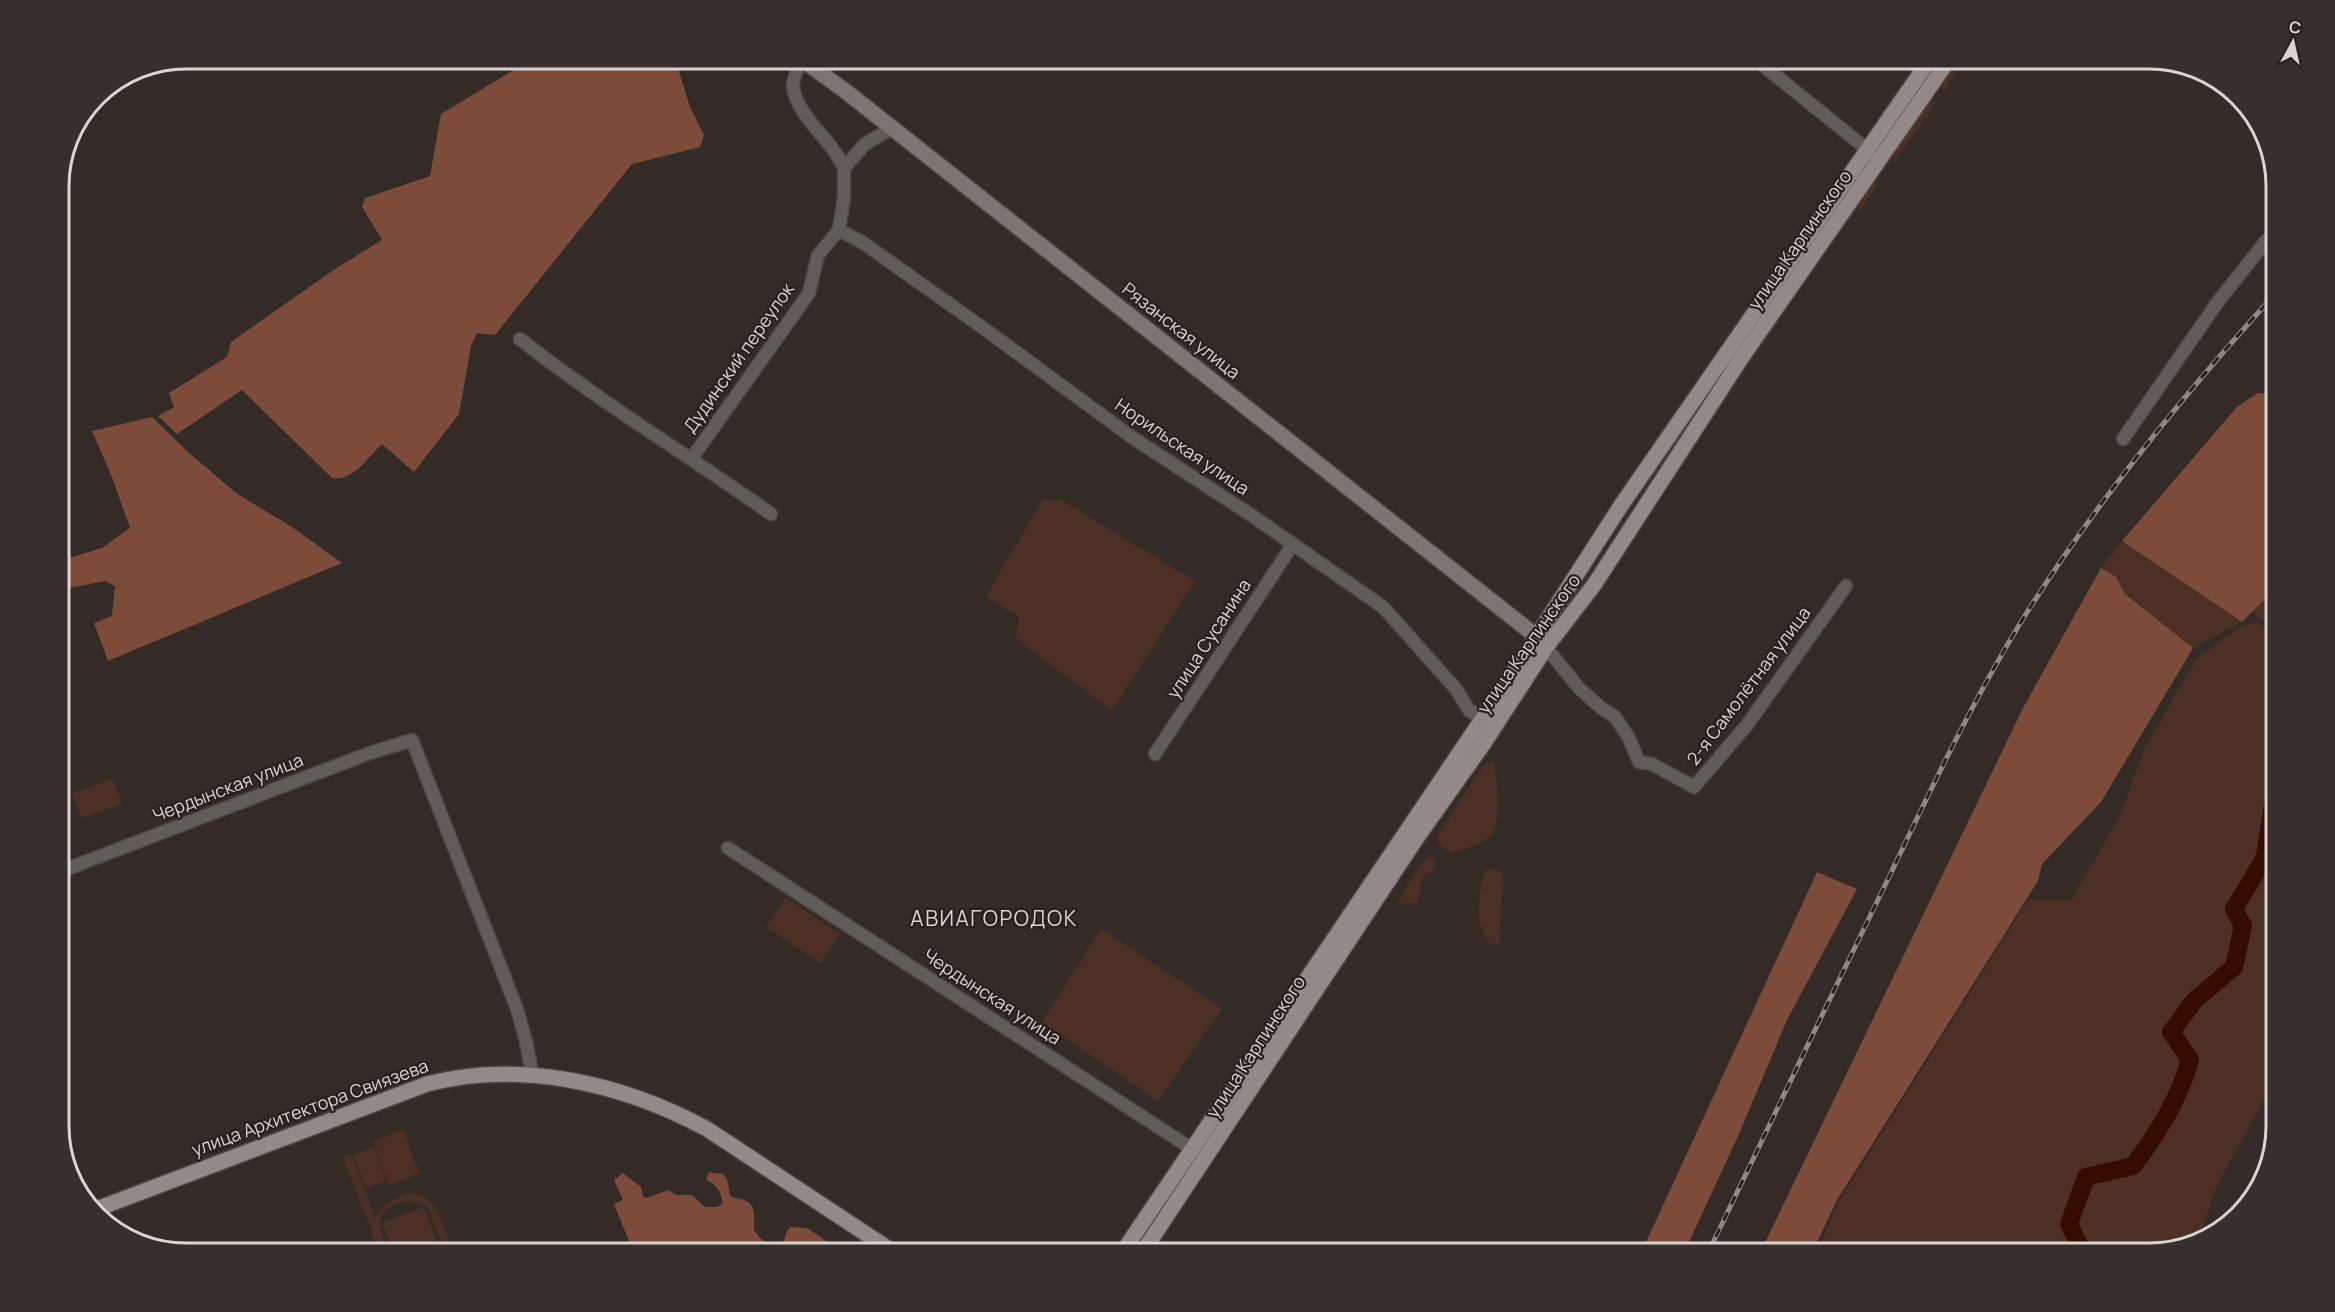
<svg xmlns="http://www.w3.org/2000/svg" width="2335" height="1312" font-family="Manrope,sans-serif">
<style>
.green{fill:#4d3025}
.forest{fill:#7d4b39}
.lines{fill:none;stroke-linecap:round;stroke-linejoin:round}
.river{stroke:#370c00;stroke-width:18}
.street-casing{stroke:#4f4642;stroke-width:15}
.secondary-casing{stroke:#4f4642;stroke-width:18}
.primary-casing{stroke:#4f4642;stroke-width:18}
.street{stroke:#615c5a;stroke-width:12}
.secondary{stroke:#7d7573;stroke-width:15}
.primary{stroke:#938986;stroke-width:15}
.rail-casing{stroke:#908885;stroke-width:5}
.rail{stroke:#2a211e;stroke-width:3;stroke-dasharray:9;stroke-linecap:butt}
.labels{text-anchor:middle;stroke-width:4.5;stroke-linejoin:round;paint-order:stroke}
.street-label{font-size:18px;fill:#dbd5d2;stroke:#2a211e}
.quarter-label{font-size:21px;letter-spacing:1.5px;fill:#dfd3ce;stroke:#2a211e}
.rim{fill:none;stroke:#dbd5d2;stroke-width:3}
</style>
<rect width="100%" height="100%" fill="#342b27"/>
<g class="green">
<path d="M1961,58L1965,59L1943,92L1944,82Z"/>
<path d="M1933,101L1936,102L1894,163V152L1927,105Z"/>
<path d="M1875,182L1877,185L1860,211L1858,210L1859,204L1872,184Z"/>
<path d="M1043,500H1061L1195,581L1112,710L1016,639L1019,617L986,596Z"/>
<path d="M2122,541L2242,622L2193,648L2125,594L2116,577L2101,568Z"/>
<path d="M2276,588V631L2252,612Z"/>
<path d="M2257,622L2276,636V1076L2216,1188L2199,1240L2149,1253H1816L1839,1201L2028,900H2071L2119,819L2144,750L2196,659L2240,627Z"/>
<path d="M1494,761C1496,781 1505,826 1487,839C1477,847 1463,849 1451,852L1438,843V835L1482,767Z"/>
<path d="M113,779L122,804L81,818L72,793Z"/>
<path d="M1429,856L1436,861C1435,870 1432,872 1423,875L1418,903L1397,904L1418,869Z"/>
<path d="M1491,868L1503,873L1499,942L1491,945C1473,925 1479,897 1484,873Z"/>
<path d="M786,898L840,934L820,963L766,927Z"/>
<path d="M1101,929L1222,1008L1158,1101L1042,1022Z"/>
<path d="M403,1130L420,1173L389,1185L373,1141Z"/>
<path d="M374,1147L386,1180L366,1188L353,1155Z"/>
<path d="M351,1154L375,1217C387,1200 414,1181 433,1205C443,1218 447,1239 453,1253H446L428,1208C412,1196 380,1200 380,1226C380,1235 387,1245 390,1253H380L343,1156Z"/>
<path d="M424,1207L441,1253H394L382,1223Z"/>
<path d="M366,1241L371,1253H342L341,1251Z"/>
</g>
<g class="forest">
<path d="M575,58L675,59L690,107L704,135L700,147L632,164L495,335L477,333L471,346L459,414L414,472L382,444C368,457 353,482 332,478L242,390L177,434L158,416L174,407L169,393L227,357L231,342L335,269L382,240L362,207L365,198L430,176L441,114L532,59Z"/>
<path d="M2258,393L2276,394V588L2242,622L2122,541L2237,407Z"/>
<path d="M152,417L188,452L236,493L292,527L342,563L108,661L94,623L112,616L115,586L105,581L65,589L59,570V561L102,548L130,528L112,477L92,431Z"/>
<path d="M2101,568L2116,577L2125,594L2193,648L2101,802L2042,864L2038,881L1837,1200L1812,1253H1760L2023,708Z"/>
<path d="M1817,872L1857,889L1787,1020L1739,1134L1684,1253H1641Z"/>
<path d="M709,1172L723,1174L727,1179L730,1196C735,1199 739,1198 744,1200C757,1204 754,1220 754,1230C761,1240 771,1250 783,1243L787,1231L790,1227L807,1228L844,1253H634L614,1204L623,1200L614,1180L623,1173L641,1187L643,1196L647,1198L668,1190L676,1195H692L705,1207H717L722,1204C723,1193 716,1184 706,1180Z"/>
</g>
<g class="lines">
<path class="river" d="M2083,1253L2069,1224L2086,1177L2133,1166C2157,1135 2179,1098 2190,1060L2171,1032L2195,1000L2234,967L2243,926L2234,909L2265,857L2276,784"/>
<defs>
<g id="street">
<path d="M1754,58L1874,155"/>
<path d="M801,59C799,67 792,79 793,87C797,117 834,142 844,168"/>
<path d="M839,230L862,242L986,330L1133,438L1251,515L1383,607L1456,689L1469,710L1482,719"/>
<path d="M520,339C600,402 688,455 771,514"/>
<path d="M2123,439L2217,303L2266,241L2276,233"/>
<path d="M692,458L809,293L818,255L839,230L844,198V168L865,144L892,128"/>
<path d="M1541,641L1579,688L1600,707L1615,717L1629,738L1639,762L1652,764L1694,787L1747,725L1846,586"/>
<path d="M1155,754L1293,544"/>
<path d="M728,848L1200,1154"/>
<path d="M59,872L367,754L412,740L517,1009L526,1041L532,1074"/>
</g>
<path id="secondary" d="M800,58L844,90L1536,636"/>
<g id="primary">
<path d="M94,1210L427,1084C521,1060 622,1083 707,1129L895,1253"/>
<path d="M1122,1253L1508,681L1622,504L1931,58"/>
<path d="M1142,1253L1416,839L1484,743L1547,646L1594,585L1740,360L1950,58"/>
</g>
</defs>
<use href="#street" class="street-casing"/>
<use href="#secondary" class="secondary-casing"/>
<use href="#primary" class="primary-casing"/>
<use href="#street" class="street"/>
<use href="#secondary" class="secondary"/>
<use href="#primary" class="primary"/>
<defs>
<path id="rail" d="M1708,1253C1768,1128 1828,1002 1889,877C1930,791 1971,704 2021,622C2095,503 2182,396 2276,293"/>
</defs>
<use href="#rail" class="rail-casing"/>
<use href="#rail" class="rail"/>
</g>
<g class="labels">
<g class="street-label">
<text transform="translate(1800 240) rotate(-55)" y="6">улица Карпинского</text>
<text transform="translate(1181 331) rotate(38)" y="6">Рязанская улица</text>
<text transform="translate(739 358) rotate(-55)" y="6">Дудинский переулок</text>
<text transform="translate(1182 447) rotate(34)" y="6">Норильская улица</text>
<text transform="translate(1209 639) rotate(-57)" y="6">улица Сусанина</text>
<text transform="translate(1529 644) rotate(-55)" y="6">улица Карпинского</text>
<text transform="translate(1749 686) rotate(-53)" y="6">2-я Самолётная улица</text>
<text transform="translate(228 788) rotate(-21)" y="6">Чердынская улица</text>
<text transform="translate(992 997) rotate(33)" y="6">Чердынская улица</text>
<text transform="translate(1256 1047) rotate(-57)" y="6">улица Карпинского</text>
<text transform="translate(310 1108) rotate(-20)" y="6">улица Архитектора Свиязева</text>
</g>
<g class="quarter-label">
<text x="994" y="926">АВИАГОРОДОК</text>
</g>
</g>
<path d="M0 0H2335V1312H0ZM186 69H2149A117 117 0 0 1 2266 186V1126A117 117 0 0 1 2149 1243H186A117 117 0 0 1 69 1126V186A117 117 0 0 1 186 69Z" fill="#382f2c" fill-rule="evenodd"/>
<path class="rim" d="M186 69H2149A117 117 0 0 1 2266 186V1126A117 117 0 0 1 2149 1243H186A117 117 0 0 1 69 1126V186A117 117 0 0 1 186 69Z"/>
<g transform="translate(2293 42) rotate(8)" stroke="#2a211e" stroke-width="4.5" paint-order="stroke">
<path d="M0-4.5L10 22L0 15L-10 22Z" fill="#dbd5d2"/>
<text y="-9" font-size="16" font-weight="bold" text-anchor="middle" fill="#dbd5d2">С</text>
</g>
</svg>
